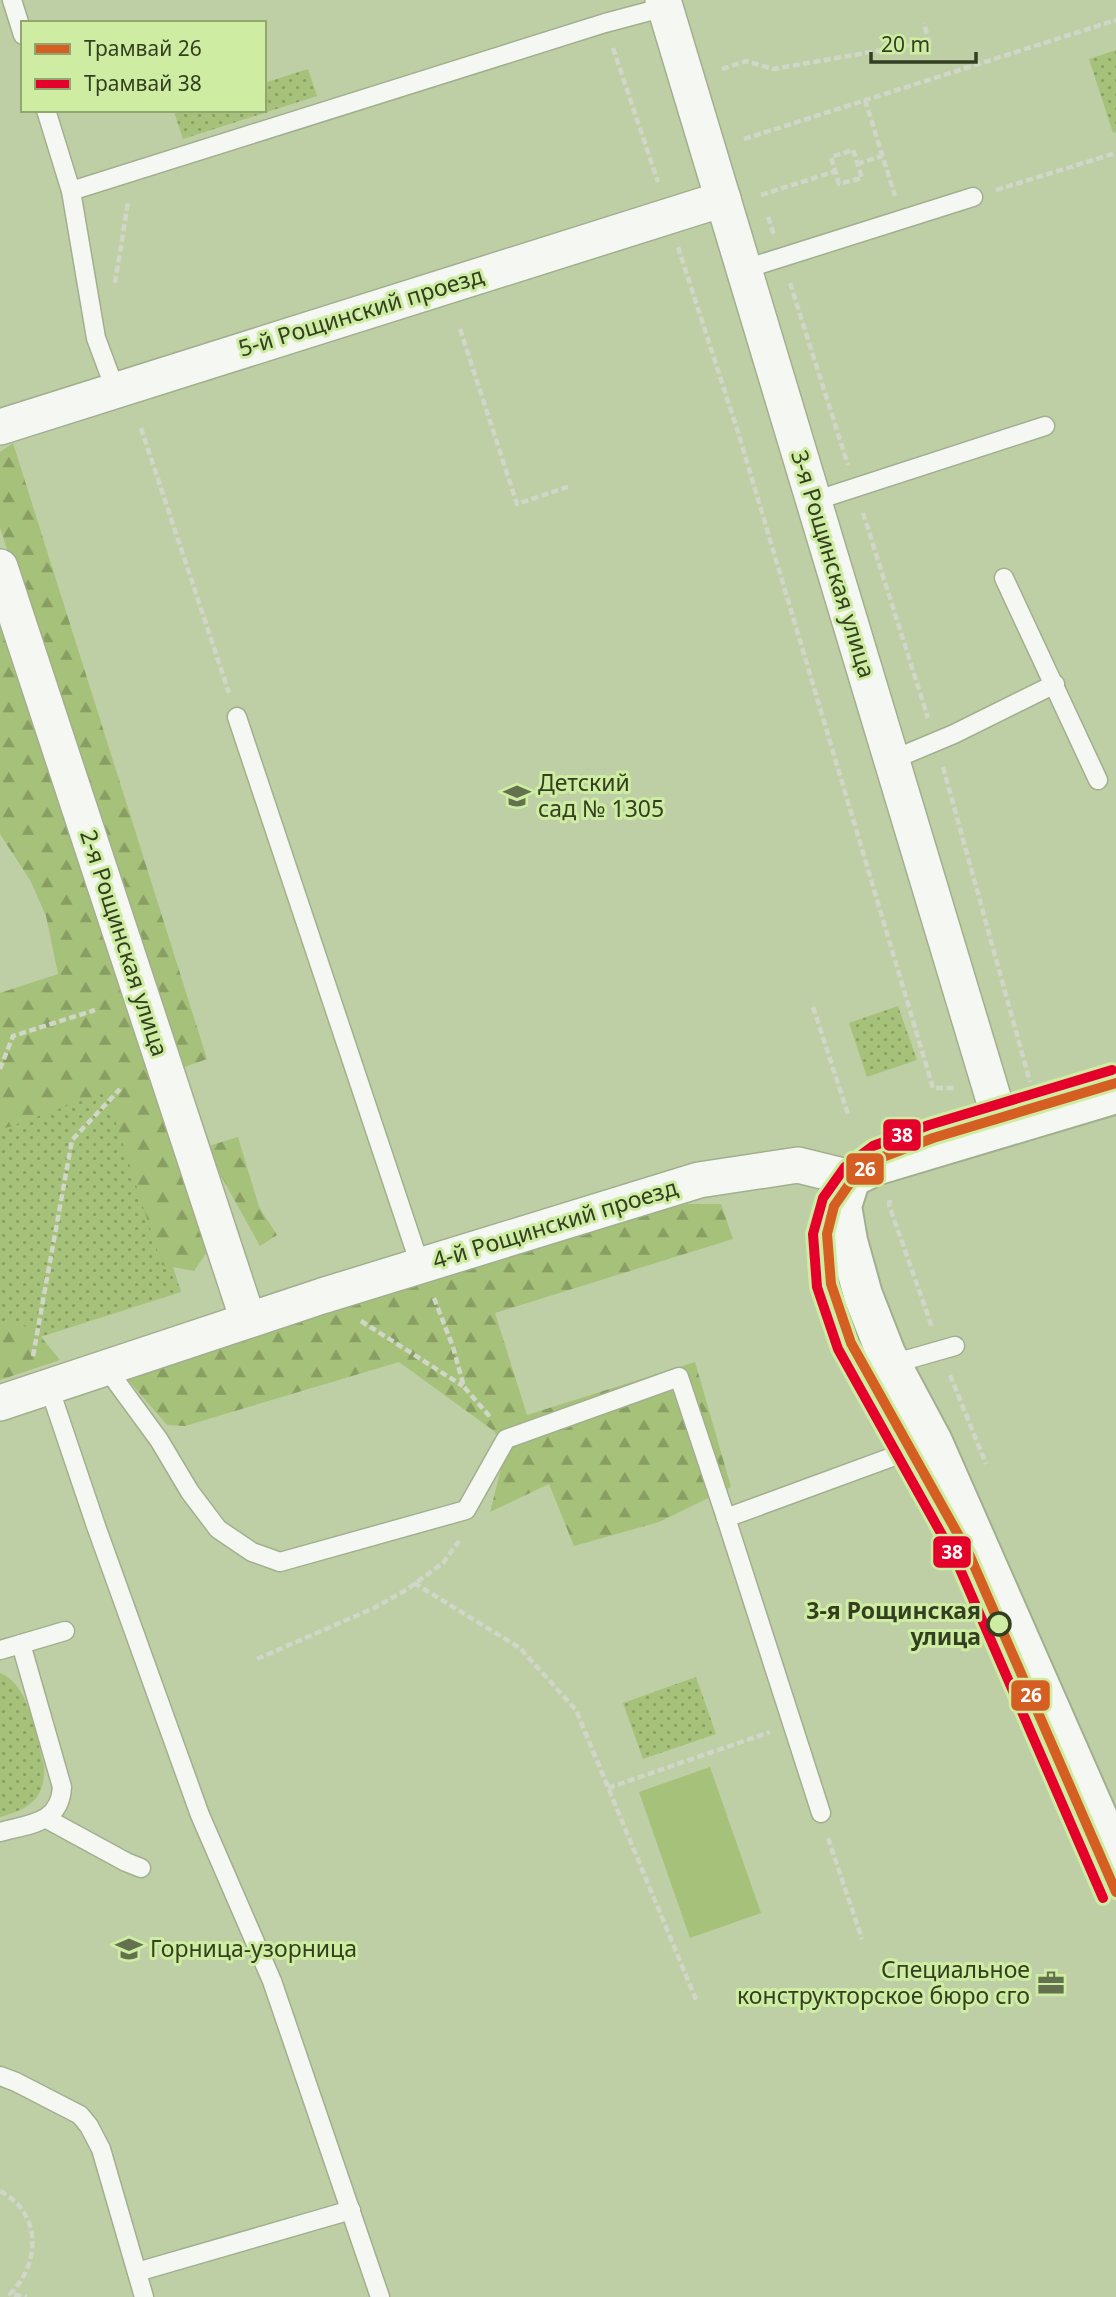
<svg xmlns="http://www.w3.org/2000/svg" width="1116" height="2297" font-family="'Noto Sans',sans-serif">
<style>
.grass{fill:url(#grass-dots)}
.forest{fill:url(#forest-firs)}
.pitch{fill:#a6c179}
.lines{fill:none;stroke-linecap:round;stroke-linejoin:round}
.lane-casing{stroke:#a2af8f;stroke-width:21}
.street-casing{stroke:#a2af8f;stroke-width:38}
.secondary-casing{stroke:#a2af8f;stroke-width:42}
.path{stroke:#d0d6c8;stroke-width:4.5;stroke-dasharray:7 3.5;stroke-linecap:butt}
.lane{stroke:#f5f8f2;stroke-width:18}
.street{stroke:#f5f8f2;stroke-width:35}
.secondary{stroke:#f5f8f2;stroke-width:38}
.tram-1-casing{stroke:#cfeda2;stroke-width:16}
.tram-2-casing{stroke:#cfeda2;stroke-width:16}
.tram-1{stroke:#d55f22;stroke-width:10}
.tram-2{stroke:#e4002b;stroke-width:10}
.stop-dot{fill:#cfeda2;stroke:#333f20;stroke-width:3.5}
.labels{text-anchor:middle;stroke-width:6;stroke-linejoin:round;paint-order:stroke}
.street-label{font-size:23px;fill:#333f20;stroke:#cfeda2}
.poi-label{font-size:23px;fill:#333f20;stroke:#cfeda2;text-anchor:start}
.stop-label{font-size:23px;font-weight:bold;fill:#333f20;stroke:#cfeda2;text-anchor:end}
.line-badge{stroke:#cfeda2;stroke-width:2.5}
.badge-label{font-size:19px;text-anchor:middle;font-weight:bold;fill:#fff}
</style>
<defs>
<pattern id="grass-dots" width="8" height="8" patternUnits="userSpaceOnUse" patternTransform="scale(1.75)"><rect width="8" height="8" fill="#a6c179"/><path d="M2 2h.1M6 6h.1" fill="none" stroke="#889e63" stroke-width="1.8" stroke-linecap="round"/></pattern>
<pattern id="forest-firs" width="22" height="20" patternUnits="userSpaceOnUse" patternTransform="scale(1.75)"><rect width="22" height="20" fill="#a6c179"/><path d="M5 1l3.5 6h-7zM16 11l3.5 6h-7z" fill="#889e63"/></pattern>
</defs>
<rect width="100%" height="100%" fill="#becfa6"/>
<g class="grass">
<path d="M1116,50V132L1113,133L1089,59Z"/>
<path d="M308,69L317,96L183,139L174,112L264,110V83Z"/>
<path d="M898,1006L917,1060L867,1077L849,1023Z"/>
<path d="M115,1084L181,1292L6,1348L0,1329V1121Z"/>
<path d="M0,1673C30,1684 36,1738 44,1765C46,1799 29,1809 0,1817Z"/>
<path d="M696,1677L716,1734L643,1759L623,1703Z"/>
</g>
<g class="forest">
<path d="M13,443L207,1059L179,1069L0,528V452Z"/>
<path d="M0,608L209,1249L194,1271L162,1265L106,1092L0,1130V993L58,974L46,916L30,880L0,834Z"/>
<path d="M238,1137L259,1207L277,1235L260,1246L205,1147Z"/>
<path d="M687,1204H721L733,1239L495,1313L527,1415L695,1362L731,1487L659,1522L574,1546L549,1484L490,1512L506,1449L494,1431L399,1362L185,1426L167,1425L122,1373L517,1245Z"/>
<path d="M0,1324L33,1327L60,1360L0,1380Z"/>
</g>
<path class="pitch" d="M710,1767L761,1913L690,1938L639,1792Z"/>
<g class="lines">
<defs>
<g id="lane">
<path d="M12,0L23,35"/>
<path d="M46,110L71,191L96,338L115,389"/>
<path d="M71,191L605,23L665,7"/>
<path d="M745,269L973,197"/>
<path d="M814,501L1045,426"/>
<path d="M1004,578L1098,780"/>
<path d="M237,717L420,1265"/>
<path d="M892,760L954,734L1055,684"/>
<path d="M892,1364L955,1346"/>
<path d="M107,1369L159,1440L190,1492L218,1529L252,1552L280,1562L466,1510L506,1439L679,1377L726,1518L821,1813"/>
<path d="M49,1387L96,1526L200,1815L272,1981L380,2297"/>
<path d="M726,1518L933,1442"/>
<path d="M21,1644L65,1631"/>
<path d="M0,1650L21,1644L62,1787C60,1824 29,1824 0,1832"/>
<path d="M47,1819L126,1862L141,1868"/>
<path d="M0,2076L16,2082L80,2115L89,2126L101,2149L144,2297"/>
<path d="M137,2272L351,2210"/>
</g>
<g id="street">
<path d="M663,0L1002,1127"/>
<path d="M0,427L723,199"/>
<path d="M0,567L248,1320"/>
<path d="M0,1403L322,1296L699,1180L798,1165L851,1178"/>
</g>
<path id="secondary" d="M1116,1094L875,1166L851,1178L842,1206L848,1241L863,1295L886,1354L933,1442L1116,1858"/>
</defs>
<use href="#lane" class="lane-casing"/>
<use href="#street" class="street-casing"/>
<use href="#secondary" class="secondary-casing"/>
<g class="path">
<path d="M613,48L658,182"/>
<path d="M722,69L746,61L773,69L929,42L924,23"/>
<path d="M865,100L895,196"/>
<path d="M744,139L1116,20"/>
<path d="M853,150L862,178L839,184L831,157Z"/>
<path d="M857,164L882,156"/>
<path d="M996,190L1116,153"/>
<path d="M761,195L836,171"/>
<path d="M768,217L774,235"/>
<path d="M678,247L738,432L933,1088H956"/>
<path d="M115,283L128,202"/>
<path d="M790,283L848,465"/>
<path d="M460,329L517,504L570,486"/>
<path d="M141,428L229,693"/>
<path d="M863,513L928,718"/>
<path d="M943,767L1030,1082"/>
<path d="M813,1007L848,1114"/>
<path d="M0,1069L13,1036L95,1010"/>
<path d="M890,1200L889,1205L932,1327"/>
<path d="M434,1298L453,1347L464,1387L491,1418"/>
<path d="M361,1321L463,1386"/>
<path d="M33,1356L72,1140L120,1089"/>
<path d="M950,1375L986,1464"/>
<path d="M414,1583L520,1648L576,1710L697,2002"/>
<path d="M257,1659L374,1608L406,1590L443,1563L459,1541"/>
<path d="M608,1788L770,1732"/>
<path d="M828,1838L862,1939"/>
<path d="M0,2191C42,2213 41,2263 10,2294L27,2297"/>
</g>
<use href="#lane" class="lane"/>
<use href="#street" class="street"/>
<use href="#secondary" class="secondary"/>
<defs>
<path id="tram-1" d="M1116,1083L933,1138L880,1158L855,1176L834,1206L827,1234L831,1284L851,1343L969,1554L1116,1892"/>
<path id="tram-2" d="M1103,1898L956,1560L838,1349L817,1287L813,1234L823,1198L845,1167L873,1146L929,1125L1112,1070"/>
</defs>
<use href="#tram-1" class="tram-1-casing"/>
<use href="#tram-2" class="tram-2-casing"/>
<use href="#tram-1" class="tram-1"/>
<use href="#tram-2" class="tram-2"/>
</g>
<defs>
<symbol id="school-bare" viewBox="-9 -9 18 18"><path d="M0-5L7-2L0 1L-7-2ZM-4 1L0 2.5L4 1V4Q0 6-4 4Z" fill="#64714f" stroke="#cfeda2" stroke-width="2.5" paint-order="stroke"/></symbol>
<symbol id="office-bare" viewBox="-9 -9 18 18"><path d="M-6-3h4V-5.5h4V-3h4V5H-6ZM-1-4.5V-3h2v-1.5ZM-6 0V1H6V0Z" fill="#64714f" stroke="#cfeda2" stroke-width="2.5" paint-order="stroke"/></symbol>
</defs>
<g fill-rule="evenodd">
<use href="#school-bare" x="498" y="777" width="38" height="38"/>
<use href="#school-bare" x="110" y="1930" width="38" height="38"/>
<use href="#office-bare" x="1032" y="1964" width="38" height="38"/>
</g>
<circle class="stop-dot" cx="999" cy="1624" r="11"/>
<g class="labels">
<g class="street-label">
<text transform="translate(361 312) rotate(-17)" y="8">5-й Рощинский проезд</text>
<text transform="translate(833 564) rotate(73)" y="8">3-я Рощинская улица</text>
<text transform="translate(124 943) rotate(72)" y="8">2-я Рощинская улица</text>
<text transform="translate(555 1224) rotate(-17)" y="8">4-й Рощинский проезд</text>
</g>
<g class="poi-label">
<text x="538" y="791">Детский<tspan x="538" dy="26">сад № 1305</tspan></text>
<text x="150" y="1957">Горница-узорница</text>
<text x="1030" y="1978" text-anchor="end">Специальное<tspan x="1030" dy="26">конструкторское бюро сго</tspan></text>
</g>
<g class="stop-label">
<text x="981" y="1619">3-я Рощинская<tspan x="981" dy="26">улица</tspan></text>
</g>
</g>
<g class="line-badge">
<rect x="882" y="1118" width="40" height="34" rx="7" fill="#e4002b"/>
<rect x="845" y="1152" width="40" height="34" rx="7" fill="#d55f22"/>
<rect x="932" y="1535" width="40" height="34" rx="7" fill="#e4002b"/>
<rect x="1010" y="1679" width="41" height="33" rx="7" fill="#d55f22"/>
</g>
<g class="badge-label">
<text x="902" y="1142">38</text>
<text x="865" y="1176">26</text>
<text x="952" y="1559">38</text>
<text x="1031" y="1702">26</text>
</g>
<rect x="21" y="21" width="245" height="91" fill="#cfeda2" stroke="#91a76e" stroke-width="2"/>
<rect x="35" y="44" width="35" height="10" fill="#d55f22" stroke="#91a76e" stroke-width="2"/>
<text x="84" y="56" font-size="21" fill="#333f20">Трамвай 26</text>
<rect x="35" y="79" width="35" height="10" fill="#e4002b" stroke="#91a76e" stroke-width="2"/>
<text x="84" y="91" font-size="21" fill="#333f20">Трамвай 38</text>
<path d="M871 52v10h105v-10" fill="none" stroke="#333f20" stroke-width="3.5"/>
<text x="881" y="52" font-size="21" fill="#333f20" stroke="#cfeda2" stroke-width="5" paint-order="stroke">20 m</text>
</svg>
